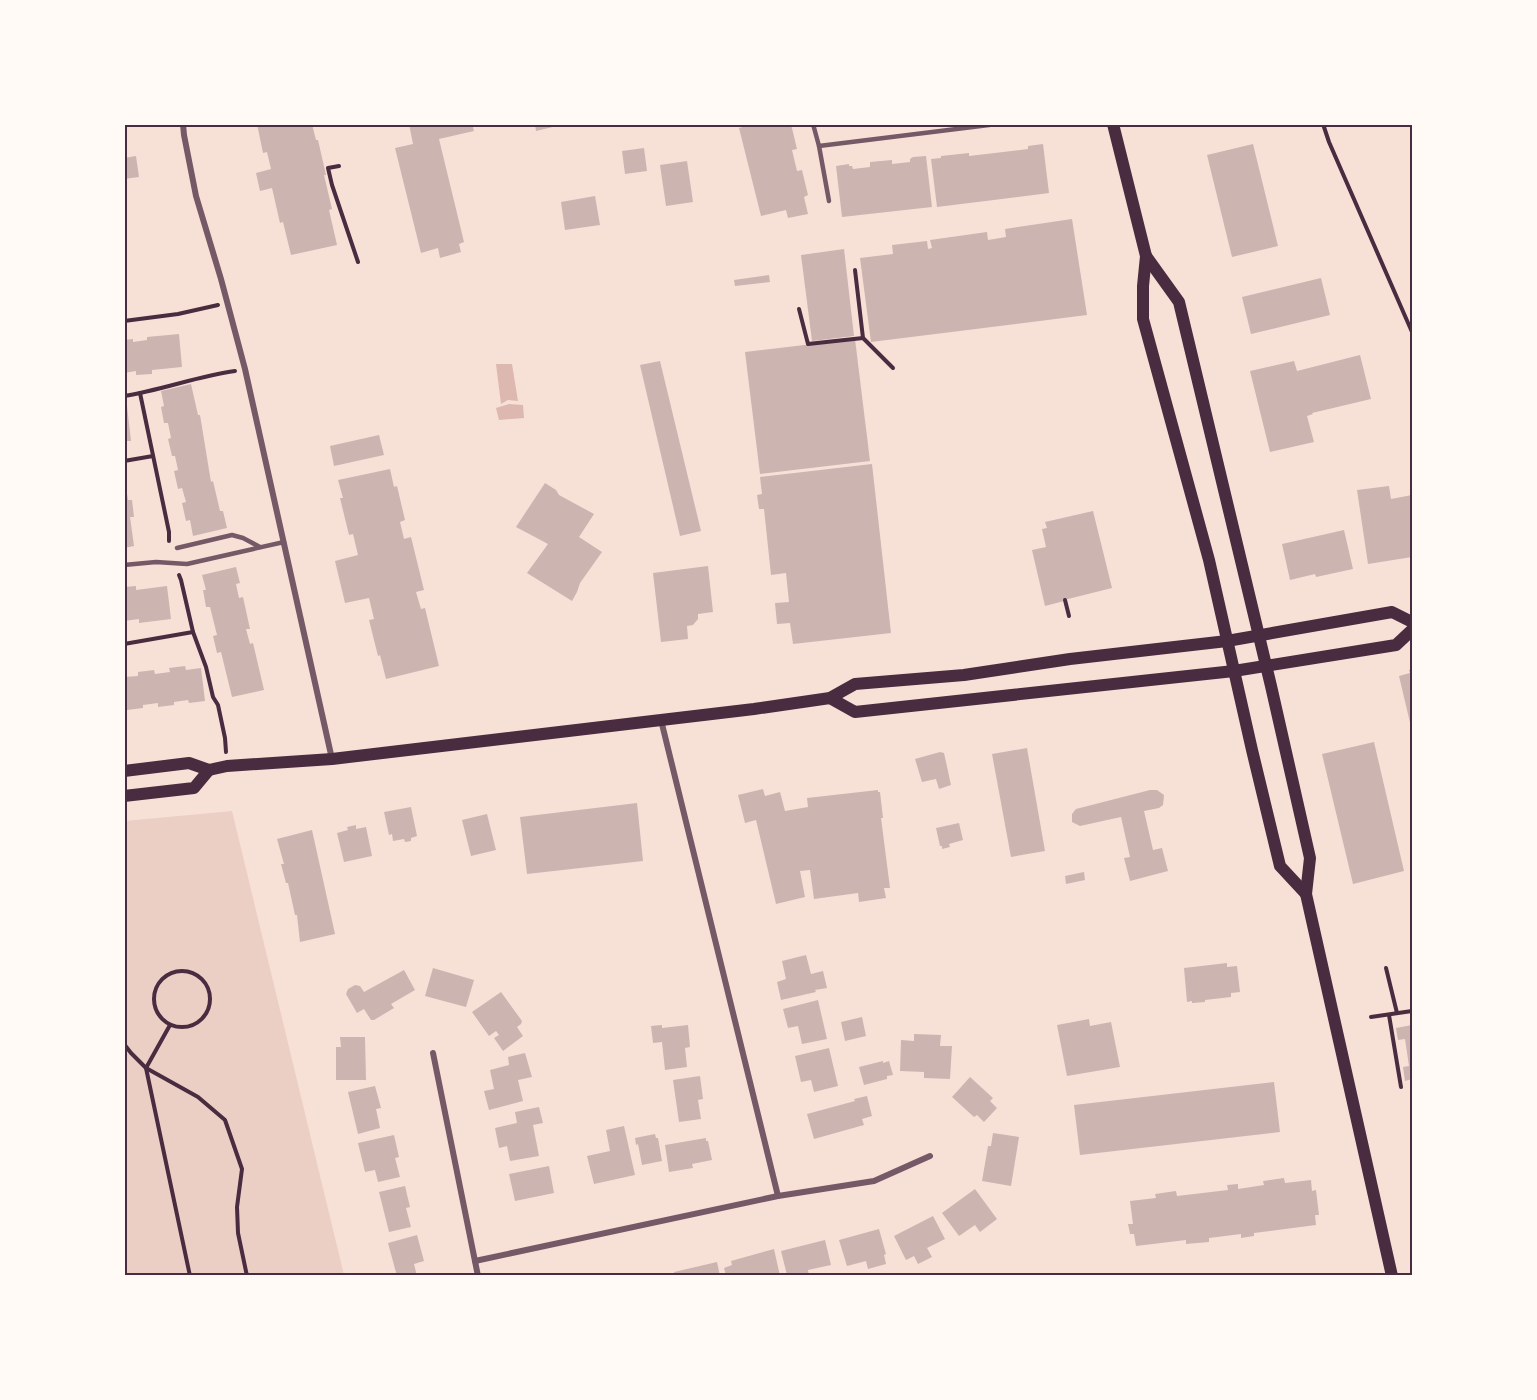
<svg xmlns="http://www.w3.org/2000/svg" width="1537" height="1400" font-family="Bitter,serif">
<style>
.green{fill:#ebcfc5}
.water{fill:#dcb8b0}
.building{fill:#ccb4b1}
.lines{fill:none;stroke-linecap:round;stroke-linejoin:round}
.path{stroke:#4a2c40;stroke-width:4}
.service{stroke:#755966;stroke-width:4.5}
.minor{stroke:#755966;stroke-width:6}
.secondary{stroke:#4a2c40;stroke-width:12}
.neatline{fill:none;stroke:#4a2c40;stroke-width:2}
</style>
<rect width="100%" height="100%" fill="#f7e1d7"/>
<path class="green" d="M232,811L344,1275L125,1276V821Z"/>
<g class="water">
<path d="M496,364H512L518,401L508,400L501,404Z"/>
<path d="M509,404L523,405L524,418L499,420L496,408Z"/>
</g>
<g class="building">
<path d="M257,124H312L316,140H318L326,175H324L332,209L329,210L337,245L291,255L283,222L280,223L272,188L260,191L256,173L271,169L267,152L263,153Z"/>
<path d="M409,124H472L474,131L439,139L464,242L459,244L461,252L440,258L438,248L421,253L395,148L413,144Z"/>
<path d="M535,124H561V125L536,131Z"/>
<path d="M753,124H791L797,149L792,150L797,171L802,170L808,195L804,197L808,214L788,218L786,210L761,216L739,128Z"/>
<path d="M1043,144L1049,193L937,207L931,159L941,158V156L969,153V156L1028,149V146Z"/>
<path d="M1253,144L1278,246L1232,257L1207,155Z"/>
<path d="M644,148L647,171L625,174L622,151Z"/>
<path d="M136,156L139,177L124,179V158Z"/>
<path d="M926,156L932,207L842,217L836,166L849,164V166H852L853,169L870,167V162L892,160V164L910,162V159L913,157Z"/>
<path d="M687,161L693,202L666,206L660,165Z"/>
<path d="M595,196L600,225L565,230L561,202Z"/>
<path d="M1072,219L1087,315L871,342L860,258L893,254L892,245L927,241L928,249L932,248L930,240L987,232L988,240L1006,237L1005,229Z"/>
<path d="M844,249L854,336L812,341L801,255Z"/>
<path d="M769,275L770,282L735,286L734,280Z"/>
<path d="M1321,278L1330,315L1251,334L1242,297Z"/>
<path d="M179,334L182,367L152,370V374L136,375V371L124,373V340L133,339V342L147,340V337Z"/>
<path d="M855,339L870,461L760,474L745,352Z"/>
<path d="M1360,355L1371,399L1312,413L1313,414L1307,416L1314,442L1270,452L1250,371L1294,361L1297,371Z"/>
<path d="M660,361L701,531L680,536L640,365Z"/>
<path d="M191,384L198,415H200L211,482L213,481L220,511H223L227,528L193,536L190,520L186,521L182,503L186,502L182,488L178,489L174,471L178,470L175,456H172L168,439L171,438L168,423H164L161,407L164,406L161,391Z"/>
<path d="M127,406L131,441H124V407Z"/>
<path d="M379,435L384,455L334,466L330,446Z"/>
<path d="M872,464L891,633L793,644L790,623L777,624L775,603L789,602L786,573L771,575L764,509H759L757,495L762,494L760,477Z"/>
<path d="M390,469L394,487L397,486L405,520L400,522L404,539L411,537L424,590L416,592L421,609L425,608L439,666L386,679L380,655L378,656L369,620L374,619L369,598L345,603L335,561L358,555L353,534L349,535L340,498H343L338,480Z"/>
<path d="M545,483L556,490L559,495L594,514L579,537L602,552L580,583L577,592L572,601L527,573L548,544L516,527Z"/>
<path d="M1389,486L1391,499L1412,495V557L1368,564L1357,490Z"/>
<path d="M124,487H126L128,500H132L134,517H130L134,546L124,548Z"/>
<path d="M1093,511L1112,588L1064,600V601L1045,606L1032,550L1046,547L1042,529L1047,528L1045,522Z"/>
<path d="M1344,530L1353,569L1316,577L1315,574L1290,580L1282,544Z"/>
<path d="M708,566L713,612L698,614V619L693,625L687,626L688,639L661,642L653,573Z"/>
<path d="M236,567L240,583L236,584L239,598L243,597L250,629H246L250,644L253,643L264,690L232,697L221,652L217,653L213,636L217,635L210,607H206L203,590H206L202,575Z"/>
<path d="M136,586V590L167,586L171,619L139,623V619L124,621V587Z"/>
<path d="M185,666L186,670L201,668L205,701L189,703L188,700L174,702V705L158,707V703L143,705V708L127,710V707H124V677L138,676V672L154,670L155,674L170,672L169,668Z"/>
<path d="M1412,669V731L1399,676L1410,673L1409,670Z"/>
<path d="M1374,742L1404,871L1353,884L1322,754Z"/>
<path d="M1027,748L1045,851L1011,857L992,754Z"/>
<path d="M940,752L944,753L951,785L939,789L936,779L922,782L915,759Z"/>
<path d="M763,789L765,796L780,792L785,811L808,807L807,798L878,790V792H880L883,818H881L890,888H884L886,898L859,902L858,893L814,899L810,870L800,871L805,897L776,904L756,820L745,823L738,795Z"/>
<path d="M1150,790H1157L1164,795L1163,805L1159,808L1144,811L1153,850L1162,848L1168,871L1130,881L1124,858L1130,857L1121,817L1080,826L1072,822V814L1076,809Z"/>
<path d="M637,803L643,861L527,874L520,817Z"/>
<path d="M411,807L417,836L411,838V841L405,842L404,839L393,841L392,834L389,835L384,812Z"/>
<path d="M487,814L496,850L471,856L462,820Z"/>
<path d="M959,823L963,840L949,844L950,847L942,849V846H940L936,828Z"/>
<path d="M356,825V829L366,827L372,856L344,862L337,833L348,830L347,827Z"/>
<path d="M312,830L335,934L300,942L297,915H295L288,883H286L281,864H284L277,839Z"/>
<path d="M1084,872L1085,880L1066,884L1065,876Z"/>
<path d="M806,955L811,974L823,971L827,988L815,990L816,992L781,1000L777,982L786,979L782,961Z"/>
<path d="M1227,963V967L1237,966L1240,992L1231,993V997L1205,1000V1002L1192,1003V1001L1187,1002L1184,968Z"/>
<path d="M433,968L474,980L466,1007L425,996Z"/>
<path d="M404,970L415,990L391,1004L394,1008L374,1020H371L364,1009L357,1013L346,994L348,989L355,985L360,986L364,992Z"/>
<path d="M501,992L522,1021L521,1024L517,1027L523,1036L503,1051L494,1038L499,1035L496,1031L489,1036L472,1012Z"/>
<path d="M818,1000L827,1039L802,1044L798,1026L788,1028L783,1009Z"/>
<path d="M862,1017L866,1036L845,1041L841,1022Z"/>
<path d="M1089,1019L1090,1026L1111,1022L1120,1067L1067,1076L1057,1025Z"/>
<path d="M662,1025V1028L688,1025L690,1047L685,1048L687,1067L665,1070L662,1042L653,1043L651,1026Z"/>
<path d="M1412,1025V1079L1405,1081L1403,1067L1409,1066L1405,1039L1398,1040L1396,1028Z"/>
<path d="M914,1034L941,1035L940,1046H952L950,1079L924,1078V1072L900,1071L901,1040L914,1041Z"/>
<path d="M340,1037H365L366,1080H336V1047H341Z"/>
<path d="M829,1048L838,1086L814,1092L811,1080L801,1082L795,1056Z"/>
<path d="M525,1053L532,1077L518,1080L523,1101L489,1110L484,1091L494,1089L490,1070L509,1065L508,1057Z"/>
<path d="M883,1061V1063L889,1061L893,1075L887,1076V1079L864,1085L859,1067Z"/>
<path d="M700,1076L703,1099L698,1100L701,1119L679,1122L673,1080Z"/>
<path d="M970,1077L993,1098L990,1101L997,1108L984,1122L977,1115L974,1117L952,1097Z"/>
<path d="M1274,1082L1280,1132L1080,1155L1074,1105Z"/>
<path d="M375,1086L381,1108L376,1109L380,1128L358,1134L348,1092Z"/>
<path d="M867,1096L872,1116L862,1119L864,1125L814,1139L807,1114L855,1101L854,1099Z"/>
<path d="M539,1107L543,1123L533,1125L539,1156L510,1161L507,1146L499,1148L495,1128L517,1123L515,1112Z"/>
<path d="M624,1126L635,1175L594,1184L587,1156L610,1151L606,1130Z"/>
<path d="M993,1133L1019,1137L1011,1186L982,1181L988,1146H991Z"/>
<path d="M655,1134L656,1138H658L662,1161L642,1165L638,1144L636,1145L635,1138Z"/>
<path d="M394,1135L399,1157L395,1158L400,1177L378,1182L375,1170L365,1172L358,1143Z"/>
<path d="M706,1138V1141H708L712,1160L692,1164L693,1168L669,1172L665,1145Z"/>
<path d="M549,1166L554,1193L515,1201L509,1174Z"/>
<path d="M1284,1178L1285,1183L1311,1180L1312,1191L1316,1190L1319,1215H1315L1316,1225L1254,1233V1236L1241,1238V1234L1209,1238V1242L1186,1244V1240L1136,1246L1134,1234H1130L1128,1224H1133L1130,1201L1156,1198L1155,1194L1176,1191L1177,1196L1228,1190L1227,1185L1238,1184V1189L1264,1185L1263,1181Z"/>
<path d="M405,1186L410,1207L406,1208L411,1227L389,1232L379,1192Z"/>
<path d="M975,1189L997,1219L980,1232L975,1225L959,1236L942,1213Z"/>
<path d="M933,1216L945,1239L927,1248L932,1257L918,1264L914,1256L906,1260L894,1236Z"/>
<path d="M879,1229L886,1254L884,1255L886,1264L868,1269L866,1261L847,1266L839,1240Z"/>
<path d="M417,1235L424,1261L414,1264L417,1276H397L388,1243Z"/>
<path d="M825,1240L831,1265L808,1270L809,1276L787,1275L781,1251Z"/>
<path d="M774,1249L780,1276H726L724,1268L732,1265L731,1261Z"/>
<path d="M717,1262L720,1276H675L674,1272Z"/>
</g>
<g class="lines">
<g class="path">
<path d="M1323,124L1329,142L1412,332"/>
<path d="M339,166L328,168L332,185L358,262"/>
<path d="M855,270L863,338L893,368"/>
<path d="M799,309L808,344L863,338"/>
<path d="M124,321L178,314L218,305"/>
<path d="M140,393L169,532V541"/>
<path d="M124,396C162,390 198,376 235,371"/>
<path d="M124,461L153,456"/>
<path d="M179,575L181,580L193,632L206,667L213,697L218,705L225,738L226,752"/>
<path d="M1065,600L1069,616"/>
<path d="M124,644L193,632"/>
<path d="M1386,968L1397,1013"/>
<circle cx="182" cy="999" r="28"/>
<path d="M1389,1015L1401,1087"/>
<path d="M1371,1017L1412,1011"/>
<path d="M170,1025L146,1068L190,1276"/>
<path d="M124,1044L131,1053L146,1068L198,1097L225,1120L242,1169L237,1207L238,1233L247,1276"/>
</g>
<g class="service">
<path d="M813,124L819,146L829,201"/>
<path d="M819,146L997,124"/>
<path d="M177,548L232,535L243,538L260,547"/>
<path d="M124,565L156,562L187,564L284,542"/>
</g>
<g class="minor">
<path d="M183,124L184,135L196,196L221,279L245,369L332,759"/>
<path d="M661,720L778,1196"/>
<path d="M433,1053L478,1276"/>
<path d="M475,1261L778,1196L874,1181L930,1156"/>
</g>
<g class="secondary">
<path d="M1113,124L1146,256L1143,286V319L1209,560L1252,750L1280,866L1306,894"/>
<path d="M1146,256L1179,302L1271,686L1310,858L1306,894L1392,1276"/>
<path d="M830,698L855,712L1234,671L1396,645L1412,630"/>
<path d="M124,771L189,763L209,770L227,766L332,759L754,709L830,698L855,684L964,675L1070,659L1227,641L1392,612L1412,622"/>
<path d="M124,796L194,788L209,770"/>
</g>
</g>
<rect width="1537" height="1400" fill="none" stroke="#fffaf5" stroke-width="252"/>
<rect x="126" y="126" width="1285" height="1148" class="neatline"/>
</svg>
